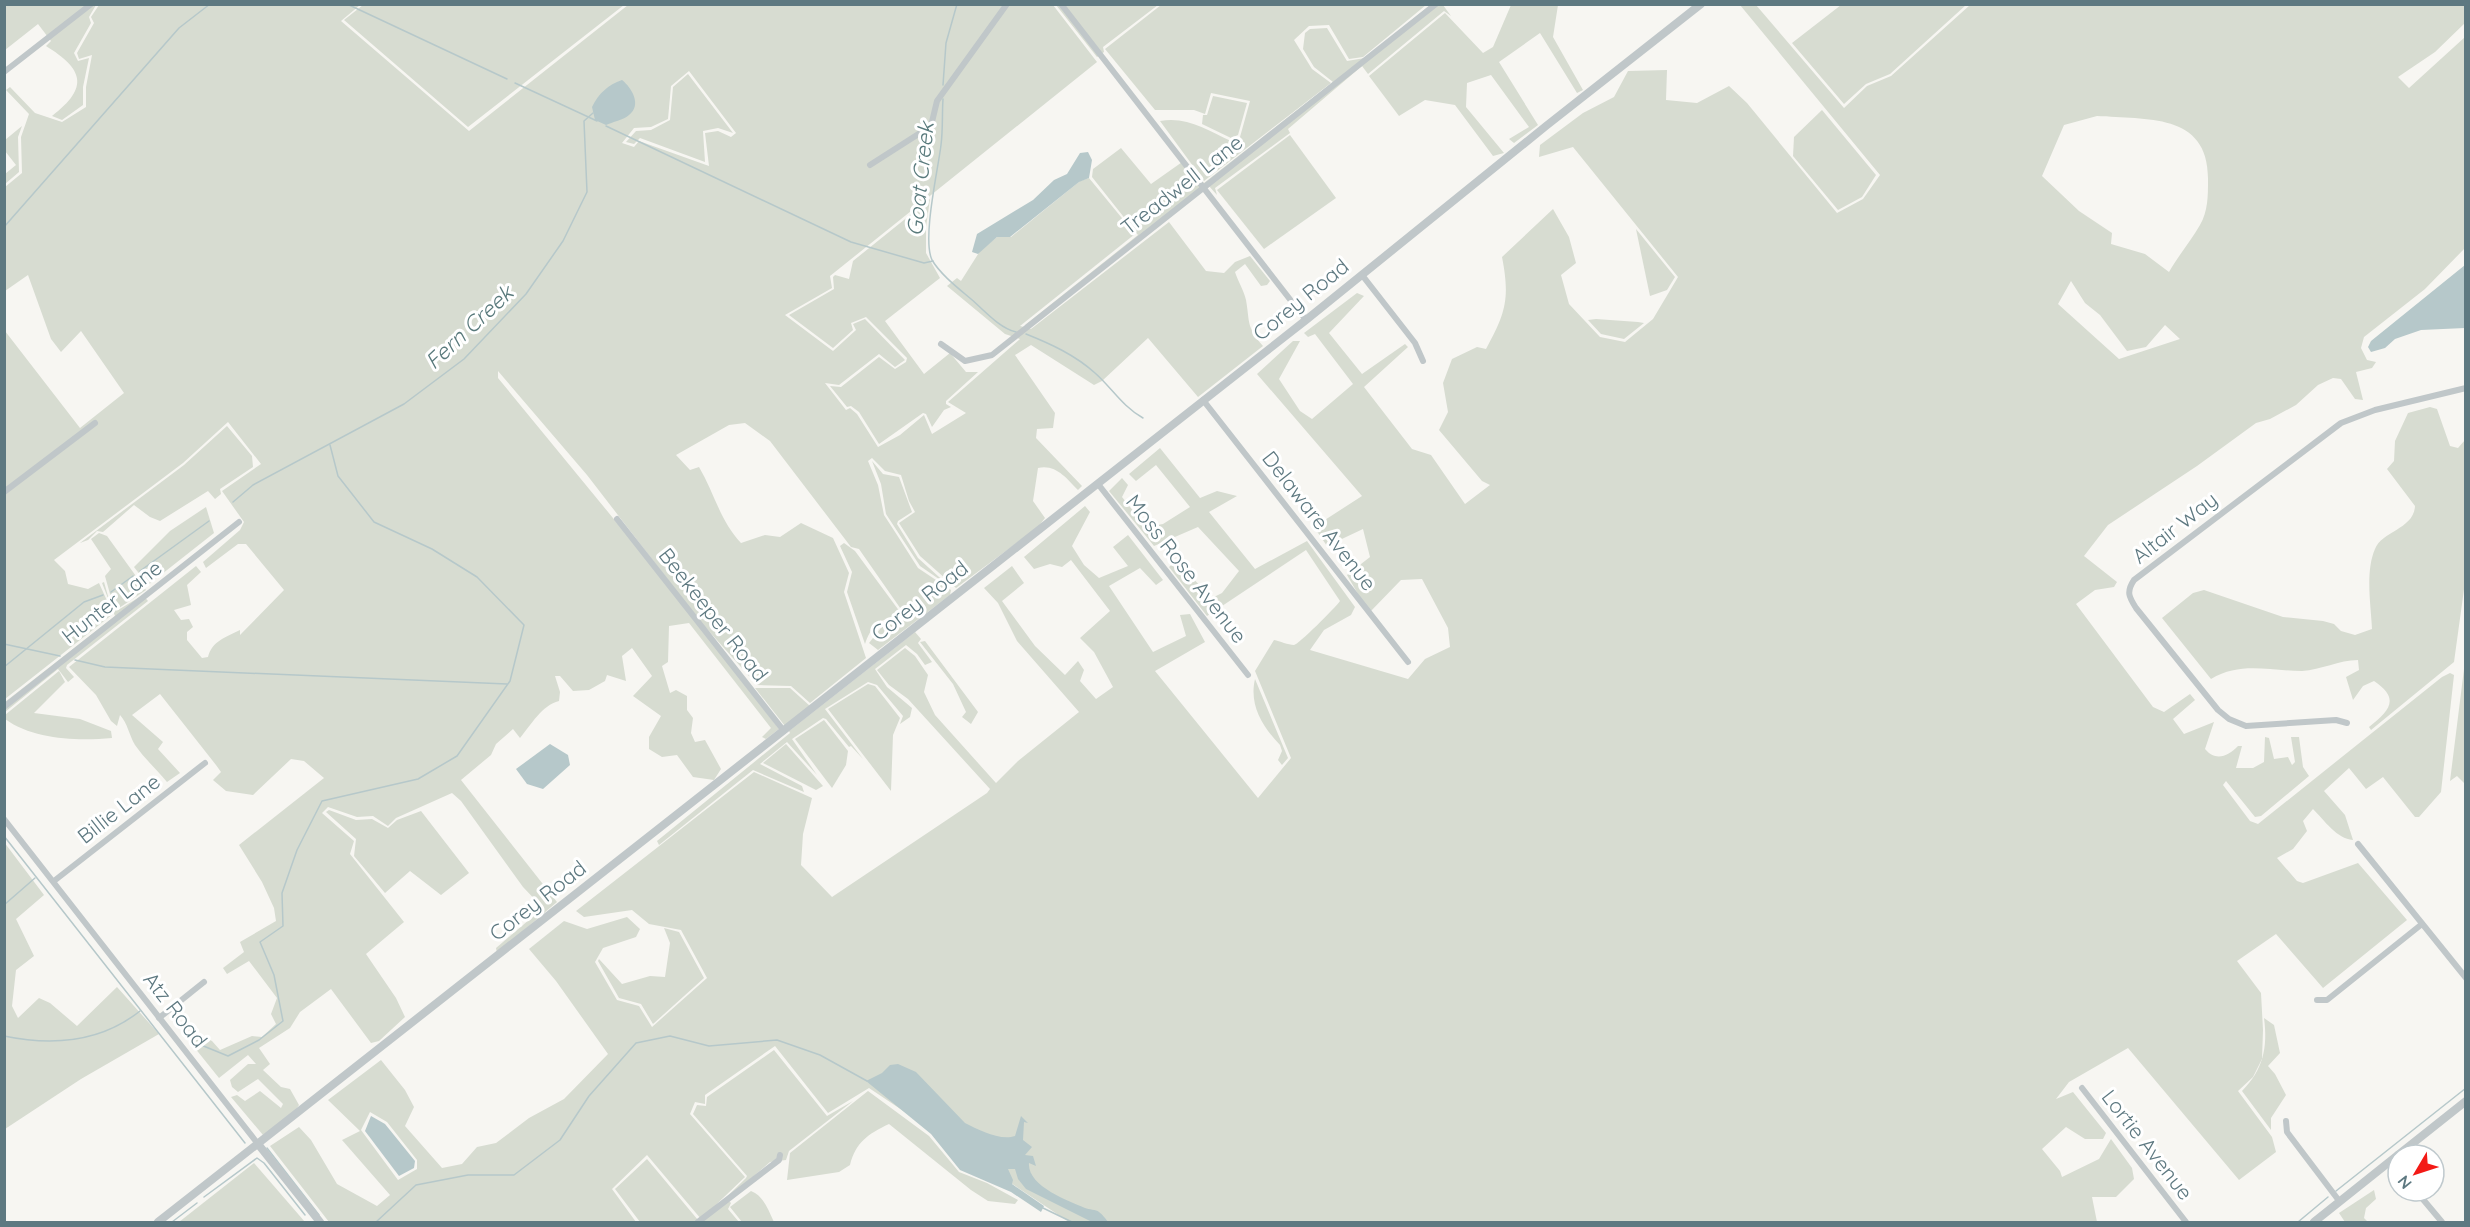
<svg xmlns="http://www.w3.org/2000/svg" width="2470" height="1227" font-family="Quicksand,sans-serif">
<style>
.green{fill:#d7dcd1;fill-rule:evenodd}
.water{fill:#b6c8ca}
.lines{fill:none;stroke-linecap:round;stroke-linejoin:round}
.stream{stroke:#b6c8ca;stroke-width:1.5}
.minor{stroke:#c0c7c9;stroke-width:6}
.tertiary{stroke:#c0c7c9;stroke-width:8}
.labels{text-anchor:middle;stroke-width:6;stroke-linejoin:round;paint-order:stroke}
.street-label{font-size:21px;fill:#5e7981;stroke:#fff}
.water-label{font-size:22px;font-style:italic;fill:#597a7c;stroke:#fff}
</style>
<rect width="100%" height="100%" fill="#f7f6f2"/>
<g class="green">
<path d="M4,5H96L89,17L91,23L74,53L78,61L89,58L83,87V105L62,120L52,116C90,87 83,69 46,46L51,41L38,24L5,50Z"/>
<path d="M99,5H360L341,21L469,131L628,5H1053L1097,62L830,276L832,288L785,315L833,351L856,330L853,324L865,319L905,360L895,367L879,354L839,385L825,383L846,410L850,408L857,414L878,447L900,435L924,415L932,434L966,413L948,402L1020,339L1005,334L947,286L957,278L961,281L980,251L997,237H1011L1080,181L1089,178L1135,234L1020,326L1031,329L1169,222L1206,271L1224,273L1235,262L1250,256L1270,281L1267,285L1261,286L1245,264L1235,272C1238,281 1244,291 1246,300C1250,323 1246,326 1263,346L1198,397L1148,338L1102,381L1094,385L1031,345L1015,355L1055,413L1053,428L1037,429L1036,438L1082,486L1078,490C1066,478 1056,464 1038,468L1033,501L1045,518L1038,527L956,588L920,556L899,523L915,512L909,501L901,475L885,471L872,458L868,461L878,485L884,515L897,535L918,568L951,590L950,595L878,650L869,643L888,619L902,622L905,615L859,549L851,547L770,441L745,423L729,425L676,455L690,470L699,467C714,492 720,521 741,543L765,535L780,537L801,523L833,538L849,573L844,592L866,658L810,703L791,686L757,685L699,620L587,475L498,371V378L654,568L779,729L766,739L762,737L771,728L689,623L669,626L668,662L662,666L670,693L676,690L687,696V710L693,718L691,733L695,742L705,740L721,769L714,780L693,777L677,755L662,757L649,749V737L661,716L633,696L652,676L632,648L622,656L626,681L607,675L605,681L589,690L573,691L560,676H555L560,692L559,701C542,705 531,725 520,738L513,729L496,744L491,755L461,780L557,902L497,953L496,948L543,908L523,887L461,801L452,793L396,818L388,826L373,816L357,817L328,807L322,813L354,841L350,854L404,922L366,954L396,998L405,1017L379,1041L371,1043L331,989L300,1012L290,1028L259,1048L270,1064L263,1070L281,1087L290,1089L299,1105L293,1114L263,1135L231,1097L237,1095L245,1101L260,1091L281,1108L283,1104L258,1079L238,1092L232,1087L230,1080L248,1064H256L248,1055L219,1078L186,1037L191,1031L212,1041L220,1050L252,1036L262,1037L276,1024L271,1014L277,998L249,961L227,974L223,968L244,952L240,942L276,921L274,908L262,882L239,845L324,778L304,761L291,759L253,795L226,791L213,780L221,772L216,765L160,694L132,715L163,742L158,749L180,773L167,782C157,770 144,758 135,745C129,735 128,724 120,715L117,726L111,721L96,695L69,667L196,566L201,572L187,585L191,605L174,610L181,620L189,619L193,627L187,632V640L202,658L208,657C212,641 226,637 240,630V635L284,590L246,544H238L206,568L203,562L240,530L244,522L222,491L261,464L228,422L183,463L54,560L65,571L68,584L88,589L99,583L113,614L5,699V331L80,428L124,393L81,331L61,352L51,339L28,275L5,291V187L22,173L21,137L29,114L6,90L10,87L35,113L62,122L86,107V87L92,55L79,59L77,53L94,23L91,17ZM689,71L736,133L731,137L718,131L705,133L709,166L639,141L634,147L622,143L634,128L651,127L668,119L671,86Z"/>
<path d="M363,5V4L624,5L468,127L344,20Z"/>
<path d="M1056,5H1158L1103,47L1104,52L1097,57Z"/>
<path d="M1161,5V4L1426,5L1363,57L1349,59L1329,25L1309,26L1294,40L1312,69L1331,83L1204,181L1160,121C1187,116 1207,130 1231,141L1240,137L1250,101L1211,93L1205,114L1194,110H1155L1105,49Z"/>
<path d="M1430,5H1443L1451,16L1444,11L1368,74L1362,66L1288,129L1290,133L1215,188L1217,195L1208,185L1030,326L1025,325L1138,235L1092,177L1093,169L1121,148L1151,184L1185,160L1204,183L1333,82L1314,67L1303,49L1305,33L1310,29L1327,28L1347,61L1365,58Z"/>
<path d="M1511,5H1558L1553,37L1583,90L1577,93L1540,33L1499,62L1538,125L1514,143L1509,139L1529,127L1491,75L1467,83L1466,107L1504,153L1493,156L1455,105L1425,100L1399,116L1369,76L1445,13L1483,53L1493,47Z"/>
<path d="M1740,5H1756L1844,108L1867,86L1891,76L1970,5H2465V23L2435,52L2398,77L2409,88L2465,37V248L2425,289L2364,337L2361,348L2367,360L2376,362L2372,368L2356,372L2363,400L2355,399L2341,379L2333,378L2318,385L2296,405L2270,419L2256,423L2197,466L2108,525L2084,556L2117,582L2114,587L2095,590L2076,604L2153,707L2164,712L2190,694L2195,700L2173,719L2184,734L2214,722L2205,749C2216,762 2228,756 2238,746H2242L2236,768H2253L2264,762L2265,737L2269,738L2274,759L2288,757L2292,765L2295,762L2291,737H2299L2303,767L2309,776L2261,816L2255,817L2226,781L2223,785L2250,821L2258,824L2442,677L2450,673L2454,675L2441,792L2419,817H2415L2383,777L2366,789L2349,768L2324,791L2345,815L2353,840C2337,839 2324,820 2313,809L2303,821L2307,831L2293,849L2277,858L2297,881L2303,883L2358,863L2407,920L2323,988L2276,934L2237,961L2261,993L2263,1030L2262,1059L2253,1077L2238,1091L2272,1137L2276,1152L2239,1180L2128,1048L2069,1082L2056,1099L2073,1092L2106,1133L2103,1139H2085L2066,1127L2042,1149L2060,1171L2062,1177L2099,1159L2111,1139L2132,1168L2134,1179L2116,1197H2092L2097,1222H1069L869,1088L828,1113L775,1046L705,1095V1104L695,1102L690,1114L745,1177L701,1219L647,1155L612,1189L636,1222H329L270,1146L299,1127L311,1140L337,1184L377,1206L390,1195L342,1140L360,1131L328,1100L381,1060L405,1090L414,1107L405,1126L442,1168L462,1164L477,1147L496,1143L529,1118L564,1099L608,1054L556,981L529,949L564,921L587,929L627,917L640,929L636,937L603,948L595,962L617,1000L639,1006L652,1027L707,978L681,930L649,924L632,910L584,917L576,911L754,772L812,798L803,834L801,865L832,897L987,793L990,789L908,699L889,685L877,670L905,648L915,656L928,675L924,692L935,715L996,783L1018,761L1079,712L1017,641L998,603L984,588L1012,566L1024,583L1002,601L1035,646L1065,675L1078,661L1084,670L1080,681L1096,699L1113,687L1094,652L1080,638L1110,611L1071,560L1062,567L1050,564L1034,569L1024,557L1085,506L1090,512L1072,546L1084,565L1099,578L1128,566L1113,547L1128,535L1163,580L1156,585L1140,568L1109,586L1153,652L1186,636L1180,615L1190,614L1205,642L1155,671L1258,798L1291,758L1255,671L1274,640C1280,641 1288,645 1294,645C1298,645 1335,608 1340,601L1306,550L1207,616L1169,567L1176,561L1212,598L1222,593L1239,571L1198,527L1154,546L1109,491L1122,478L1128,485L1122,497L1146,527L1163,524L1190,507L1156,465L1136,481L1129,474L1160,448L1200,498L1217,491L1237,496L1209,512L1255,569L1307,541L1355,607L1351,615L1324,630L1310,650L1408,679L1425,659L1450,647L1448,628L1422,579L1401,580L1369,613L1347,575L1370,557L1363,529L1327,546L1314,527L1362,496L1257,374L1293,341H1300L1279,379L1300,411L1312,419L1353,384L1315,334L1308,337L1304,333L1357,293L1364,296L1329,333L1362,374L1405,344L1408,347L1364,387L1412,449L1431,455L1465,504L1490,485L1482,481L1439,430L1448,412L1443,383L1452,359L1477,347L1486,349C1506,313 1510,298 1502,257L1553,209L1569,237L1576,263L1561,275L1569,304L1600,337L1625,342L1653,319L1678,277L1573,147L1539,157L1540,145L1583,113L1614,97L1628,71L1667,70L1666,100L1697,103L1729,86L1747,103L1837,213L1863,199L1880,175ZM2097,116C2146,120 2209,112 2208,180C2208,196 2208,211 2200,225C2191,241 2178,256 2169,272L2145,254L2111,244L2112,233L2079,211L2042,176L2064,125ZM2071,281L2085,303L2100,315L2127,351L2146,347L2165,325L2180,339L2119,359L2058,304ZM370,1112L387,1122L417,1160V1169L398,1180L361,1130Z"/>
<path d="M1841,5V4L1966,5L1890,74L1866,84L1844,104L1792,43Z"/>
<path d="M688,74L733,133L718,128L703,131L705,162L640,138L634,144L626,142L636,131L651,130L670,120L673,87Z"/>
<path d="M1213,96L1247,103L1238,135L1231,138L1202,124L1203,115H1207Z"/>
<path d="M1822,110L1876,175L1862,197L1838,210L1793,156L1794,137Z"/>
<path d="M22,126L18,137L19,172L5,184V174L16,165L5,151V140Z"/>
<path d="M1290,135L1336,198L1264,249L1217,190Z"/>
<path d="M930,199L926,227V253L940,278L885,321L924,374L950,353L966,372H978L946,401V404L951,407L944,410L932,427L926,414L923,413L879,444L859,412L851,406L847,407L830,386L841,387L879,357L895,369L906,362L907,358L866,317L851,323L853,330L833,348L789,315L834,289L833,277L835,275L849,279L853,261Z"/>
<path d="M1636,229L1675,277L1667,290L1650,296Z"/>
<path d="M1596,319L1638,322L1644,323L1624,339L1601,334L1588,320Z"/>
<path d="M2430,407L2437,409L2450,446L2458,448L2465,440V582L2454,662L2371,730L2369,727C2389,711 2401,699 2374,681L2363,686L2353,700L2346,677L2359,670L2358,660C2339,660 2321,670 2302,671C2269,671 2241,661 2211,679L2162,618L2193,593L2204,590L2283,617L2323,621L2334,624L2341,631L2355,635L2372,629C2371,605 2365,572 2375,549C2382,531 2414,529 2415,506L2387,469L2394,461L2395,441L2408,413Z"/>
<path d="M227,426L252,456L253,467L220,489L221,494L215,499L208,491L160,521L150,517L134,505L103,532L97,531L88,540L80,543L184,465Z"/>
<path d="M872,461L883,474L899,477L912,512L898,521L897,524L918,558L949,586L920,566L886,514L881,484Z"/>
<path d="M206,507L214,533L148,585L134,567L170,531Z"/>
<path d="M99,533L107,536L146,590L119,608L110,594L105,576L111,569L91,539Z"/>
<path d="M844,543L855,551L903,616L901,620C881,615 871,626 865,644L847,592L852,572L840,546Z"/>
<path d="M104,582L108,596L118,610L143,595L148,601L67,665L66,668L74,677L68,682L58,669L5,712V702L115,616L102,583Z"/>
<path d="M915,632L921,639L918,643L932,662L925,665L917,654L906,645L875,669L887,687L912,708L910,717L900,724L903,716L877,685L868,682L825,709L863,759L851,746L849,747L826,719L823,718L792,739L817,775L787,742L760,764L802,786L804,792L753,770L659,845L657,841L790,733L789,731Z"/>
<path d="M925,641L978,712L971,724L962,717L966,712L953,684L920,642Z"/>
<path d="M2465,661V784L2457,776L2450,781Z"/>
<path d="M59,671L65,682L34,713L80,719L111,731L112,738C78,741 34,740 5,719V715Z"/>
<path d="M1255,679L1288,758L1282,765L1278,760L1282,751L1280,745C1262,726 1249,705 1255,679Z"/>
<path d="M868,684L875,686L900,718L893,735L891,791L828,709Z"/>
<path d="M755,688H790L810,706L785,726Z"/>
<path d="M824,720L848,751L846,765L832,788L795,739Z"/>
<path d="M786,744L823,786L816,790L763,763Z"/>
<path d="M329,810L356,820L372,819L388,828L397,820L421,811L469,873L441,895L410,871L385,893L354,856L356,839L326,812Z"/>
<path d="M4,842L44,895L16,919L34,956L16,970L12,1006L18,1018L39,998L50,1003L77,1026L117,987L159,1034L81,1079L5,1129Z"/>
<path d="M664,928L679,932L704,978L653,1024L641,1004L619,998L598,961L599,959L622,984L650,976L665,977L670,943Z"/>
<path d="M2264,1018L2274,1025L2280,1053L2268,1066L2275,1074L2286,1095L2271,1118V1130L2242,1091C2263,1070 2268,1048 2264,1018Z"/>
<path d="M774,1050L827,1116L853,1101L789,1151L786,1160L770,1162L727,1199L731,1203L728,1209L739,1222H640L615,1189L647,1159L698,1220L702,1221L746,1178L747,1176L693,1114L697,1105L706,1106L707,1097Z"/>
<path d="M868,1091L929,1136L959,1172L987,1183L1018,1200L1015,1204L988,1201L971,1190L889,1124C868,1134 856,1142 850,1165L839,1172L787,1180L790,1153Z"/>
<path d="M254,1163L305,1222H179Z"/>
<path d="M2374,1190L2376,1199L2366,1208L2364,1218L2368,1222H2345L2339,1213Z"/>
<path d="M751,1191C764,1196 768,1210 774,1222H742L730,1207Z"/>
</g>
<g class="water">
<path d="M622,80C632,88 642,105 629,115C624,120 612,122 606,125L595,120L592,107C599,93 608,85 622,80Z"/>
<path d="M1088,152L1092,160L1089,178L1079,182L1010,237H997L978,254L972,252L977,234L1033,200L1054,180L1067,174L1080,153Z"/>
<path d="M2465,265V328L2421,330L2395,339L2385,348L2371,352L2368,347L2371,341Z"/>
<path d="M550,744L568,755L570,765L543,789L527,784L516,769Z"/>
<path d="M898,1064L916,1072L965,1123C979,1130 1000,1141 1015,1136L1021,1116L1028,1123L1024,1122L1023,1140L1032,1147L1025,1155L1033,1156L1036,1166L1029,1163C1027,1186 1068,1201 1085,1208C1089,1210 1096,1209 1099,1212C1102,1214 1106,1219 1108,1222L1090,1221L1026,1189L1018,1179L1015,1169H1008L1013,1180L1012,1184L1044,1206L1041,1212L1011,1192L960,1170L931,1134L866,1081L882,1073L890,1065Z"/>
<path d="M371,1116L385,1124L415,1161L414,1168L399,1176L365,1131Z"/>
</g>
<g class="lines">
<g class="stream">
<path d="M347,4L507,79"/>
<path d="M515,83L597,121"/>
<path d="M943,85L946,43L957,4"/>
<path d="M943,99C942,114 943,130 941,145C938,170 922,239 932,260C941,275 958,288 971,299C984,310 999,328 1016,332"/>
<path d="M606,126L851,242L924,263L933,261"/>
<path d="M4,227L179,28L210,4"/>
<path d="M1026,334C1051,344 1075,355 1095,373C1112,388 1122,406 1143,418"/>
<path d="M233,502L253,485L404,404L464,359L526,294L563,241L587,192L584,121L593,113"/>
<path d="M140,571L209,521"/>
<path d="M111,592L133,576"/>
<path d="M4,644L60,656"/>
<path d="M75,660L105,667L507,684"/>
<path d="M4,667L84,602L103,595"/>
<path d="M4,836L245,1143"/>
<path d="M4,905L35,878"/>
<path d="M4,1036C52,1046 101,1042 140,1011"/>
<path d="M201,1045L228,1056L259,1040L283,1021L274,975L260,942L283,926L282,893L297,850L322,801L418,779L457,756L510,681L524,625L477,577L432,549L374,522L338,476L330,445"/>
<path d="M267,1148L319,1215"/>
<path d="M2336,1191L2466,1088"/>
<path d="M204,1197L257,1158L264,1163L305,1215"/>
<path d="M1043,1208L1072,1222"/>
<path d="M172,1222L197,1203"/>
<path d="M376,1222L416,1185L468,1175H514L560,1140L589,1096L636,1043L670,1036L709,1046L777,1040L820,1055L867,1081"/>
<path d="M2298,1222L2328,1197"/>
</g>
<g class="minor">
<path d="M1061,4L1306,320"/>
<path d="M4,72L90,5"/>
<path d="M870,165L931,126L937,101L1007,4"/>
<path d="M1362,275L1415,343L1423,361"/>
<path d="M941,344L965,361L992,355L1436,4"/>
<path d="M1203,400L1408,662"/>
<path d="M1098,484L1248,675"/>
<path d="M4,492L95,423"/>
<path d="M617,519L784,731"/>
<path d="M4,707L239,522"/>
<path d="M2347,723L2336,720L2246,726L2229,719L2218,710L2136,608C2129,597 2126,592 2134,580L2341,423L2375,410L2466,388"/>
<path d="M4,819L258,1144"/>
<path d="M2358,844L2466,978"/>
<path d="M54,881L205,763"/>
<path d="M2317,1000H2327L2422,924"/>
<path d="M159,1018L204,982"/>
<path d="M2082,1088L2186,1222"/>
<path d="M2286,1121L2287,1132L2340,1202"/>
<path d="M2392,1160L2398,1168"/>
<path d="M2416,1191L2442,1222"/>
<path d="M698,1222L779,1160L780,1155"/>
</g>
<g class="tertiary">
<path d="M258,1144L320,1222"/>
<path d="M2398,1155L2466,1101"/>
<path d="M158,1222L1306,320L1546,126L1701,4"/>
<path d="M2314,1222L2398,1155"/>
</g>
</g>
<g class="labels">
<g class="street-label">
<text transform="translate(1182 185) rotate(-38)" y="7">Treadwell Lane</text>
<text transform="translate(1301 300) rotate(-39)" y="7">Corey Road</text>
<text transform="translate(1319 521) rotate(52)" y="7">Delaware Avenue</text>
<text transform="translate(2175 528) rotate(-38)" y="7">Altair Way</text>
<text transform="translate(1186 569) rotate(52)" y="7">Moss Rose Avenue</text>
<text transform="translate(920 601) rotate(-38)" y="7">Corey Road</text>
<text transform="translate(112 602) rotate(-38)" y="7">Hunter Lane</text>
<text transform="translate(713 615) rotate(52)" y="7">Beekeeper Road</text>
<text transform="translate(119 809) rotate(-38)" y="7">Billie Lane</text>
<text transform="translate(538 901) rotate(-38)" y="7">Corey Road</text>
<text transform="translate(175 1010) rotate(52)" y="7">Atz Road</text>
<text transform="translate(2147 1145) rotate(52)" y="7">Lortie Avenue</text>
</g>
<g class="water-label">
<text transform="translate(920 179) rotate(-84)" y="8">Goat Creek</text>
<text transform="translate(469 327) rotate(-43)" y="8">Fern Creek</text>
</g>
</g>
<rect width="2470" height="1227" fill="none" stroke="#5e7981" stroke-width="12"/>
<g transform="translate(2416 1173) rotate(231)"><circle r="28" fill="#ffffff" stroke="#bfc9cd" stroke-width="1.5"/>
<path d="M0-4.5L10 22L0 15L-10 22Z" fill="#f31a16"/>
<text y="-9" font-size="16" font-weight="bold" text-anchor="middle" fill="#5e7981">N</text>
</g>
</svg>
